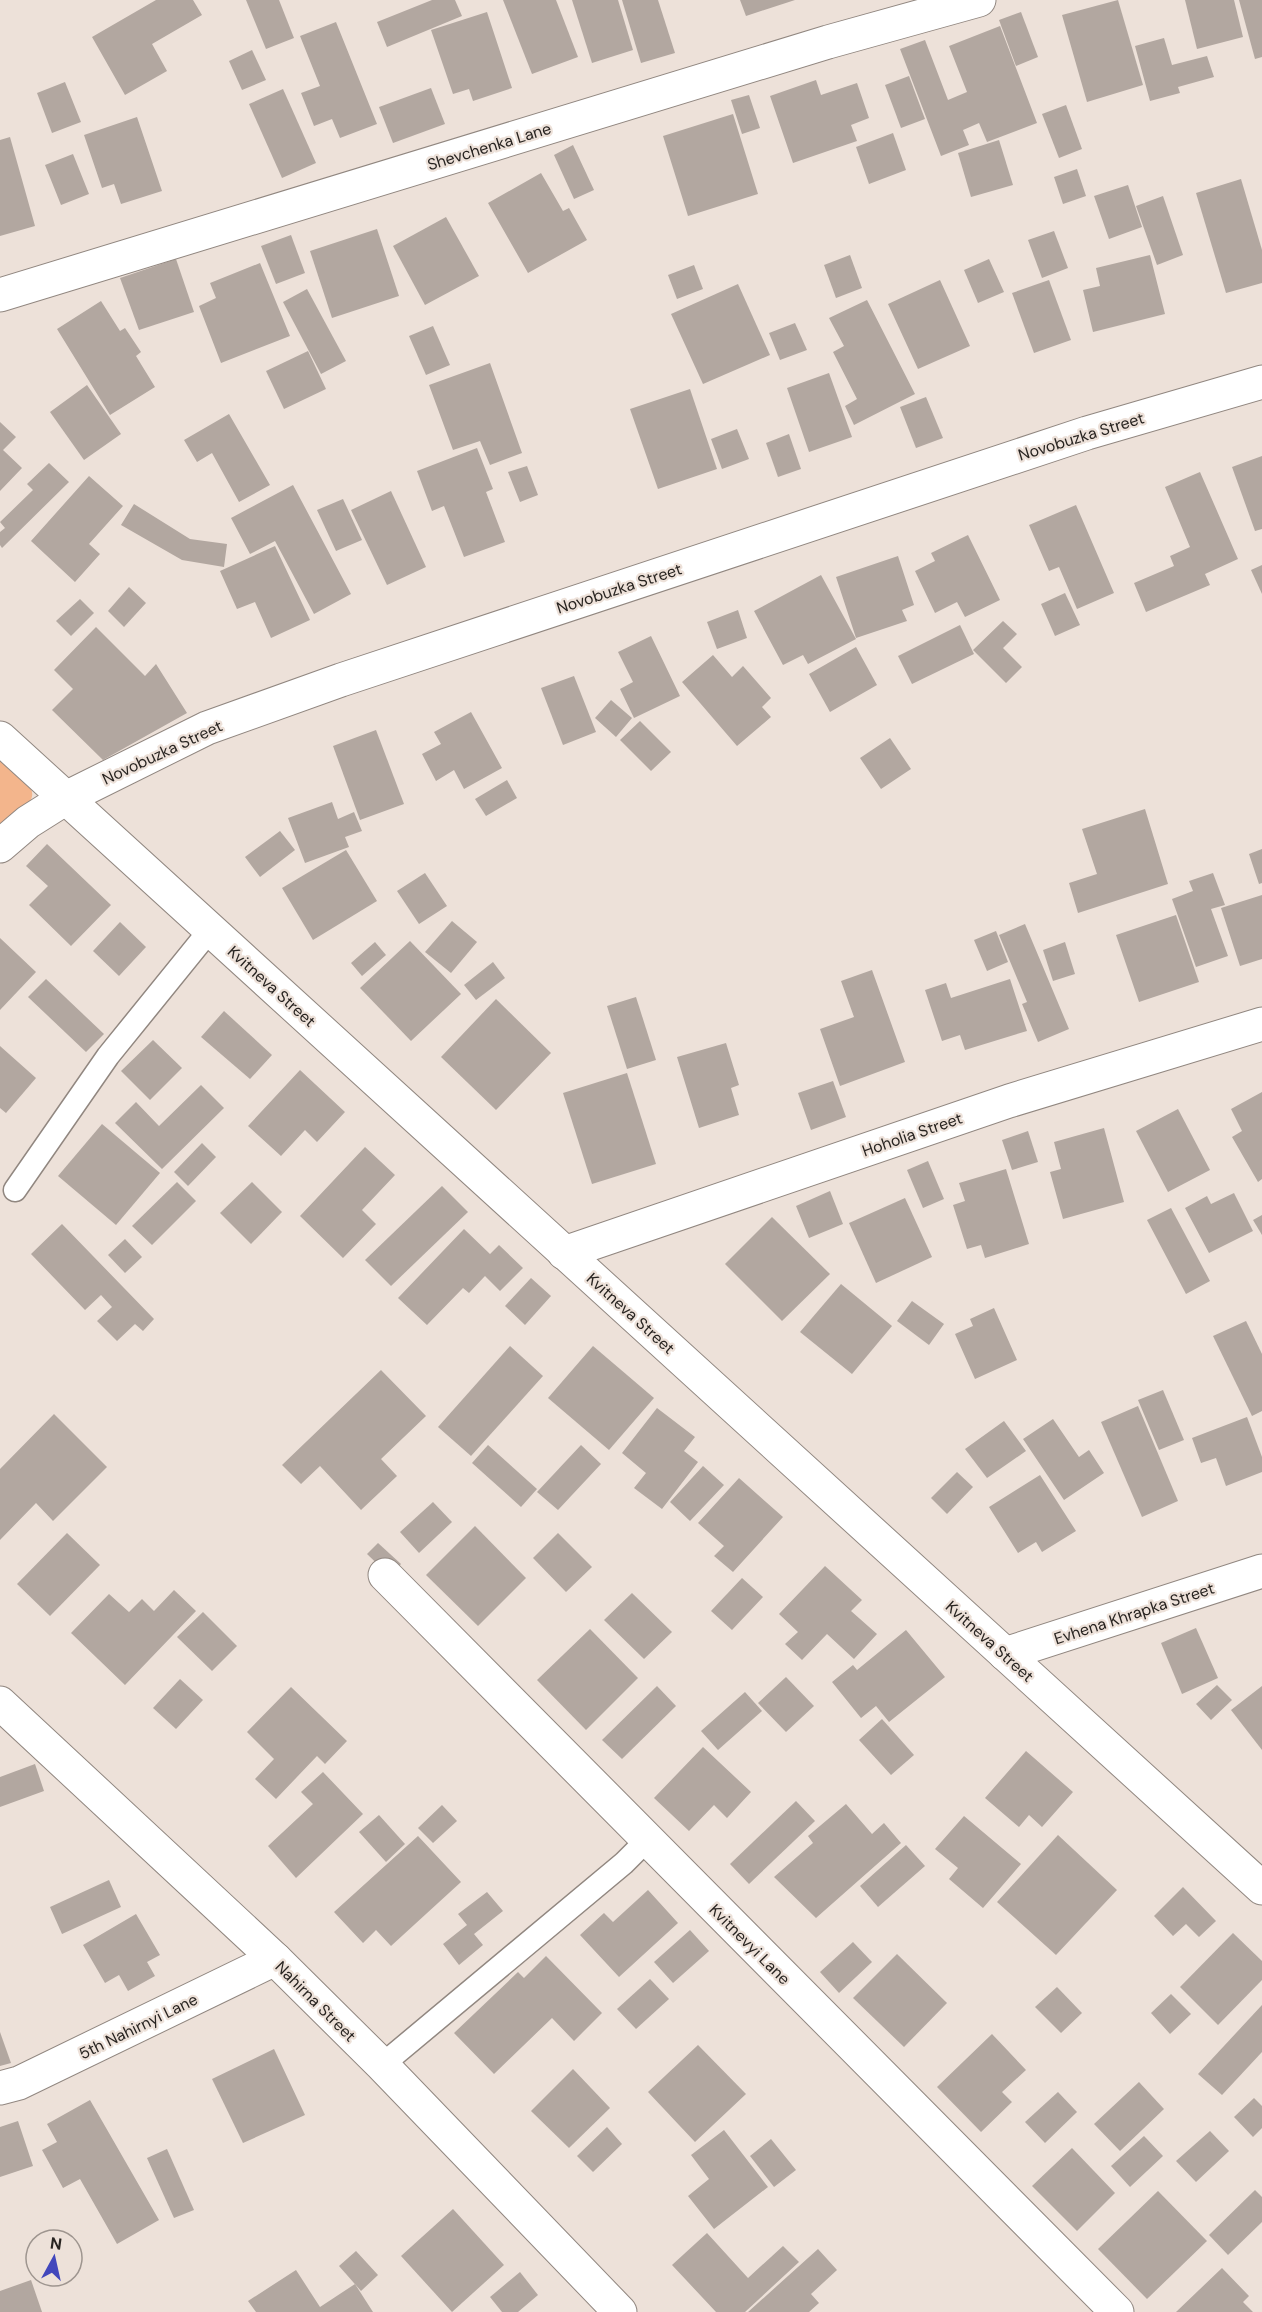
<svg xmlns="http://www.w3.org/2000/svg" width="1262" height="2312" font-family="'DM Sans',sans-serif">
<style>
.green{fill:#f3b58c}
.building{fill:#b2a7a0}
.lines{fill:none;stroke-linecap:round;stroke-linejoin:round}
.service-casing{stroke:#918780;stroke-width:25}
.minor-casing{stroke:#918780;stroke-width:35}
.service{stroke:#fff;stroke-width:22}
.minor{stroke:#fff;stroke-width:33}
.labels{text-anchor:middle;stroke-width:4.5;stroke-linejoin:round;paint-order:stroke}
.street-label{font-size:16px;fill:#282421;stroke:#ede1d9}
</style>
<rect width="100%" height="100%" fill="#ede1d9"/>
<path class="green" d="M0,756C43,795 43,793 0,832Z"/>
<g class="building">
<path d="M156,0H193L202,15L152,44L167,71L125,95L92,37Z"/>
<path d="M246,0H279L294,38L266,49Z"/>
<path d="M432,0H455L462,16L387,47L377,22Z"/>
<path d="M503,0H556L578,57L532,74Z"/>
<path d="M572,0H618L633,50L592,63Z"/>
<path d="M622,0H658L675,53L641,63Z"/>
<path d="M740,0H795L746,16Z"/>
<path d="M1118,0L1143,85L1087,102L1062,15Z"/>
<path d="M1185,0H1234L1243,37L1197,49Z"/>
<path d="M1239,0H1262V57L1255,59Z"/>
<path d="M487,12L512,88L473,101L469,89L453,94L431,30Z"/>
<path d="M1021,12L1038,57L1016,66L999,20Z"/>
<path d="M336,22L377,124L340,138L332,119L314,126L301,93L320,86L300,36Z"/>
<path d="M1000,26L1037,123L987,142L979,123L963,130L969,145L941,156L900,49L925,40L948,100L967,92L949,46Z"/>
<path d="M1164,38L1172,65L1207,56L1214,77L1178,87L1180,93L1150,101L1135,46Z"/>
<path d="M252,50L266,80L242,90L229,61Z"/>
<path d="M909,76L925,119L901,128L885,85Z"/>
<path d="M816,80L821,95L857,83L869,118L851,125L857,141L793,163L770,96Z"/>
<path d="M65,82L81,122L52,133L37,93Z"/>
<path d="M431,88L445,124L393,143L379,107Z"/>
<path d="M283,89L316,163L282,178L249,104Z"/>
<path d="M749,95L760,128L742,134L731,100Z"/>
<path d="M1066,105L1082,149L1059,158L1042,114Z"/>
<path d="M733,114L758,194L688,216L663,136Z"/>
<path d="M137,117L162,191L121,204L114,184L102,188L84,135Z"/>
<path d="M893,133L906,170L869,184L856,147Z"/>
<path d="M10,137L35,226L0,236V140Z"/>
<path d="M999,140L1013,185L971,197L958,153Z"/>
<path d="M573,145L594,190L574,199L554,155Z"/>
<path d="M73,154L89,194L61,205L45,165Z"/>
<path d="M1077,169L1086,196L1063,204L1054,177Z"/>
<path d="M541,173L563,211L569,208L587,240L528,273L488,203Z"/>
<path d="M1241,179L1262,250V283L1226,293L1196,193Z"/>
<path d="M1128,185L1142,227L1109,239L1094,196Z"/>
<path d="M1163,196L1183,255L1157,265L1136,206Z"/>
<path d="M446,217L479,276L425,305L393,246Z"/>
<path d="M377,229L399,296L332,318L310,251Z"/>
<path d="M1054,231L1068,268L1042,278L1028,240Z"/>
<path d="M291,235L305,273L276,284L261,246Z"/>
<path d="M850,255L862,288L836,298L824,265Z"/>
<path d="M1150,255L1165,314L1093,332L1083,290L1100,286L1096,268Z"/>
<path d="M176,259L194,312L139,330L120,278Z"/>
<path d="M989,259L1004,292L978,303L964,270Z"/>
<path d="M260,263L290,336L221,363L199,306L216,298L210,283Z"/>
<path d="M694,265L703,289L677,299L668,275Z"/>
<path d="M940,280L970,346L918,369L888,304Z"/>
<path d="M1049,280L1071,340L1034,353L1012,293Z"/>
<path d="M738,284L770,355L703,384L671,314Z"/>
<path d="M307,289L346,361L321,374L283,302Z"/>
<path d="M867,300L915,394L854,425L845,406L857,399L833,352L844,346L829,318Z"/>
<path d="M101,301L120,331L125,328L141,352L136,356L155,387L110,415L57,329Z"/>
<path d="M795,323L807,350L780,360L769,333Z"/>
<path d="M433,326L450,365L426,375L409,336Z"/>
<path d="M308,351L326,389L284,409L266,371Z"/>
<path d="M490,363L522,453L490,465L480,441L453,450L429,385Z"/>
<path d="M829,373L852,437L809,452L787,388Z"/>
<path d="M87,385L121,434L84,460L50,412Z"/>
<path d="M690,389L717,469L658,489L630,409Z"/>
<path d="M926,397L943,438L916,448L900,407Z"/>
<path d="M229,414L270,485L239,502L212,453L197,462L184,440Z"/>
<path d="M0,422L16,437L3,450L22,468L0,491Z"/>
<path d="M737,429L749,459L722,469L711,439Z"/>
<path d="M789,434L801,469L778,477L766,443Z"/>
<path d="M477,448L493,489L486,492L505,542L464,557L444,506L432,511L417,471Z"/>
<path d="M1262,456V529L1255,531L1232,467Z"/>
<path d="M49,463L69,482L2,548L0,545V532L5,528L0,522L33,490L27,484Z"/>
<path d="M527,466L538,495L520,502L508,472Z"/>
<path d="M1200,472L1238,559L1205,574L1210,585L1146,612L1134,583L1174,566L1170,556L1190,547L1165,487Z"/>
<path d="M89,476L123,506L89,544L100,554L75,582L31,541Z"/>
<path d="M293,485L351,594L314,614L275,541L250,554L231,518Z"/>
<path d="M391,491L426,567L387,585L351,510Z"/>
<path d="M343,499L362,540L336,551L317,510Z"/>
<path d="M134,504L190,539L227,544L224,567L182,560L121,525Z"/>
<path d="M1076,505L1114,593L1077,609L1059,567L1049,571L1029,525Z"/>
<path d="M968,535L1000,600L965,617L957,602L935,613L915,571L935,561L931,553Z"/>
<path d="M275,546L310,620L271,638L255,602L237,609L220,571Z"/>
<path d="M898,556L914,605L902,610L907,621L856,638L836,577Z"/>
<path d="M1262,565V594L1251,570Z"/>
<path d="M821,575L856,639L808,664L803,655L783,665L754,611Z"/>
<path d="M129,587L146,603L124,627L108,611Z"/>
<path d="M1065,593L1080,625L1055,636L1041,604Z"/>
<path d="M80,599L94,613L71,636L56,621Z"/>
<path d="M738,610L747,638L717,649L707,622Z"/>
<path d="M1003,621L1017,634L1003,648L1022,667L1006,683L973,650Z"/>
<path d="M960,625L974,654L912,684L898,656Z"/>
<path d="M96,627L145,676L156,664L187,713L103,760L52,710L73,689L54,670Z"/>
<path d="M651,636L680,696L634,718L620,689L633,682L618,652Z"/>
<path d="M856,647L877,685L830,712L809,674Z"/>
<path d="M713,655L732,677L743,666L771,698L762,707L771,717L737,746L682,682Z"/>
<path d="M574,676L596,732L563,745L541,688Z"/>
<path d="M611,700L632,718L616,737L595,718Z"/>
<path d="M471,712L502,768L464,789L454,770L436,781L422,754L441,744L434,732Z"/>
<path d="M640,721L671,752L651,771L620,740Z"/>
<path d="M376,730L404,804L360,820L333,746Z"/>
<path d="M890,738L911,769L881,789L860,758Z"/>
<path d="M507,780L517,798L486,816L475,799Z"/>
<path d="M332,802L338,819L354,812L362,831L345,837L349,847L305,863L288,818Z"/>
<path d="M1145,809L1168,884L1078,913L1069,883L1097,874L1082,829Z"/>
<path d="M280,831L295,850L260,877L245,857Z"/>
<path d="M47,844L111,905L71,946L29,905L48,886L26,866Z"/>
<path d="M1262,849V883L1259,884L1249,854Z"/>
<path d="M346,850L377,901L313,940L282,888Z"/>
<path d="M425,873L447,906L419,924L397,891Z"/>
<path d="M1213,873L1225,905L1211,909L1228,956L1196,967L1172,899L1193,891L1189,881Z"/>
<path d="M1262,895V959L1240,966L1221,908Z"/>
<path d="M1176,915L1199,982L1139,1002L1116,935Z"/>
<path d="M452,921L477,942L451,973L425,952Z"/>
<path d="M120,922L146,947L119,976L93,951Z"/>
<path d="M1025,924L1069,1029L1038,1042L1022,1004L1027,1002L999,935Z"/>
<path d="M996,931L1008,962L987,971L974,940Z"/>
<path d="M0,938L36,972L0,1010Z"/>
<path d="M410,941L461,994L411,1041L360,988Z"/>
<path d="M375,942L386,955L362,976L351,963Z"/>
<path d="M1065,942L1075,974L1053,981L1043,950Z"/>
<path d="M493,962L505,978L476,1000L464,985Z"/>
<path d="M872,970L905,1062L840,1086L820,1029L854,1017L841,981Z"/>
<path d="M46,979L104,1034L86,1052L28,997Z"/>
<path d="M1010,979L1027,1031L965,1050L960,1035L942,1041L925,990L946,983L951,998Z"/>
<path d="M636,997L656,1060L627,1069L607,1006Z"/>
<path d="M496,999L551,1053L496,1110L441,1057Z"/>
<path d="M224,1011L272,1055L250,1079L201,1037Z"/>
<path d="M153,1040L182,1068L150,1100L121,1071Z"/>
<path d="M726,1043L739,1085L731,1088L739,1115L699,1128L677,1057Z"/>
<path d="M0,1046L36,1078L6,1113L0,1108Z"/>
<path d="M300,1070L345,1112L317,1142L305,1130L281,1156L248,1126Z"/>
<path d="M627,1073L656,1164L592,1184L563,1093Z"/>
<path d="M833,1081L846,1117L811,1130L798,1093Z"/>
<path d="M201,1085L224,1108L162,1169L115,1123L136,1102L159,1126Z"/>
<path d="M1262,1092V1179L1258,1182L1232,1137L1242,1131L1231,1109Z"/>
<path d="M1178,1109L1210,1170L1168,1192L1136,1131Z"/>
<path d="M102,1124L160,1173L116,1225L58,1176Z"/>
<path d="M1104,1128L1124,1202L1063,1219L1050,1172L1061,1169L1054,1142Z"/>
<path d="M1028,1131L1038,1162L1012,1170L1002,1140Z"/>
<path d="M202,1143L216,1157L188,1186L174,1172Z"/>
<path d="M365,1147L395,1175L362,1210L376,1224L343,1258L300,1216Z"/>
<path d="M928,1161L944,1199L923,1208L907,1170Z"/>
<path d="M1006,1169L1029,1244L985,1258L981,1245L967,1249L953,1205L965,1201L959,1183Z"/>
<path d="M177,1182L196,1201L152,1245L132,1226Z"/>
<path d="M252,1182L282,1212L251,1244L220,1213Z"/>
<path d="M442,1186L468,1212L391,1286L365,1260Z"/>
<path d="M830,1191L843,1224L809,1238L796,1206Z"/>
<path d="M1234,1193L1253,1231L1209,1253L1185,1208L1207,1196L1211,1204Z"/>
<path d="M905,1198L932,1257L876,1283L849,1223Z"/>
<path d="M1171,1208L1210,1281L1186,1294L1147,1220Z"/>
<path d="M1262,1215V1235L1253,1220Z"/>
<path d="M772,1217L830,1274L782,1321L725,1264Z"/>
<path d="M62,1224L154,1319L143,1331L135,1324L117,1341L97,1321L112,1307L101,1295L85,1310L31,1254Z"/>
<path d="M464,1229L490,1254L499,1245L523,1268L500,1291L485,1276L469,1293L463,1288L427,1325L398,1298Z"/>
<path d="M125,1239L142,1257L125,1273L108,1255Z"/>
<path d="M531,1278L551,1296L525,1325L505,1306Z"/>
<path d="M841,1284L892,1326L852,1374L800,1332Z"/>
<path d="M912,1301L944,1324L929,1345L897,1321Z"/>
<path d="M994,1308L1017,1360L975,1379L955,1334L973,1326L970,1319Z"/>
<path d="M1246,1321L1262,1354V1411L1252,1416L1213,1336Z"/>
<path d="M510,1346L543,1376L471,1456L438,1427Z"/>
<path d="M593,1346L654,1398L609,1450L548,1398Z"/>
<path d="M381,1370L426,1416L381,1459L397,1476L361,1510L320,1466L301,1484L282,1465Z"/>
<path d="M1163,1390L1184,1440L1159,1450L1138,1400Z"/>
<path d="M1138,1406L1178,1501L1142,1517L1101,1422Z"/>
<path d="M657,1408L695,1437L684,1451L698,1462L662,1509L634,1488L646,1473L622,1453Z"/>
<path d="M54,1414L107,1467L53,1521L36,1503L0,1540V1469Z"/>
<path d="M1247,1417L1262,1457V1472L1226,1486L1216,1458L1201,1463L1192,1438Z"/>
<path d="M1053,1419L1079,1457L1089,1450L1104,1473L1064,1500L1023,1439Z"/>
<path d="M1004,1421L1026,1451L987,1478L965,1449Z"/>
<path d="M488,1445L537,1489L521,1507L472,1463Z"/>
<path d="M581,1445L601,1464L558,1510L537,1492Z"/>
<path d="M703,1466L724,1485L690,1521L670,1502Z"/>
<path d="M957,1472L973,1487L947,1514L931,1498Z"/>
<path d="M1040,1475L1076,1531L1042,1552L1036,1542L1018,1553L989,1507Z"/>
<path d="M739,1478L783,1517L733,1572L714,1556L724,1546L698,1523Z"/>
<path d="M433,1502L452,1522L419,1553L400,1532Z"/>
<path d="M475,1526L526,1578L478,1626L426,1575Z"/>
<path d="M67,1533L100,1565L50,1616L17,1584Z"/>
<path d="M558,1533L592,1567L566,1592L533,1558Z"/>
<path d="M378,1543L401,1564L390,1576L367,1554Z"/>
<path d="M825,1566L862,1600L851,1611L877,1634L854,1659L827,1634L802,1660L785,1644L798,1632L779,1614Z"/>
<path d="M742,1578L763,1597L732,1630L711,1611Z"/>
<path d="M174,1590L196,1611L125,1685L71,1633L109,1594L129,1612L142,1599L154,1611Z"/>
<path d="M632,1593L672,1632L644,1659L604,1620Z"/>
<path d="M203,1612L237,1646L212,1671L177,1637Z"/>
<path d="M1196,1628L1218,1678L1182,1694L1161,1643Z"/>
<path d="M590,1629L638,1678L586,1730L537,1680Z"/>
<path d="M906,1630L945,1677L889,1722L876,1706L861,1718L832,1682L853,1665L857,1670Z"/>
<path d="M786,1677L814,1706L786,1732L758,1703Z"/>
<path d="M180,1679L203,1700L176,1729L153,1708Z"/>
<path d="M1217,1685L1232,1700L1211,1720L1196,1704Z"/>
<path d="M657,1686L676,1706L622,1759L602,1740Z"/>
<path d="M1262,1686V1750L1231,1710Z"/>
<path d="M291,1687L347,1741L325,1764L317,1756L276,1799L255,1779L274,1759L247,1732Z"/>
<path d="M745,1692L762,1711L718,1750L701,1731Z"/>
<path d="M882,1719L914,1755L891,1775L859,1740Z"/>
<path d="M703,1747L751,1792L727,1818L714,1805L689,1831L654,1798Z"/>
<path d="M1026,1751L1073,1792L1042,1827L1029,1815L1019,1827L985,1798Z"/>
<path d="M35,1764L44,1791L0,1807V1777Z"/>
<path d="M323,1772L363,1814L296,1878L268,1846L313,1804L301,1792Z"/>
<path d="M796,1801L815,1821L749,1884L730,1864Z"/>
<path d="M846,1804L872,1834L884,1823L901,1843L816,1918L774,1877L813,1843L808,1836Z"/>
<path d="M442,1805L457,1821L433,1843L418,1828Z"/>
<path d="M379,1815L405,1844L386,1862L359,1832Z"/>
<path d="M964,1816L1021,1864L983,1908L949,1879L958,1868L935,1849Z"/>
<path d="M1058,1835L1117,1890L1056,1955L997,1902Z"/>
<path d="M418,1836L461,1882L391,1946L376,1930L363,1943L334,1912Z"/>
<path d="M906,1845L925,1866L878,1907L860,1886Z"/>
<path d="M109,1880L121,1907L62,1934L50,1907Z"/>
<path d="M1183,1887L1216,1921L1199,1937L1186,1924L1173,1936L1154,1916Z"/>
<path d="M648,1890L678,1923L619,1977L580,1935L604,1913L613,1922Z"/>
<path d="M487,1892L503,1911L474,1934L483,1945L459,1965L443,1944L467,1925L458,1914Z"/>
<path d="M136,1914L160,1955L147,1962L155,1976L128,1991L119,1975L105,1983L83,1945Z"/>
<path d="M690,1930L709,1951L673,1983L654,1962Z"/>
<path d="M1233,1933L1262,1961V1980L1218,2025L1180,1987Z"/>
<path d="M853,1942L872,1962L839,1993L820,1972Z"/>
<path d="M897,1954L947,2003L904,2047L853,1998Z"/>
<path d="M546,1956L602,2013L574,2041L552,2018L494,2074L454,2033L518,1972L524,1978Z"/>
<path d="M650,1979L669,1999L636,2029L617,2009Z"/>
<path d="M1057,1987L1082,2013L1061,2033L1035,2007Z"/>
<path d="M1171,1994L1191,2014L1170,2034L1151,2013Z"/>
<path d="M1262,2005V2052L1222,2095L1198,2074Z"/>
<path d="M0,2032L11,2063L0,2066Z"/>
<path d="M992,2034L1026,2070L1002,2092L1012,2102L981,2132L937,2087Z"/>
<path d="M698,2045L746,2094L695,2142L648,2092Z"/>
<path d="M274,2049L305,2115L243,2143L212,2079Z"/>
<path d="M573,2069L610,2108L569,2148L531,2111Z"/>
<path d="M1139,2082L1164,2109L1120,2151L1094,2124Z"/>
<path d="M1058,2092L1077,2112L1045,2143L1025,2122Z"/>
<path d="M1254,2098L1262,2106V2128L1253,2137L1234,2117Z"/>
<path d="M90,2100L159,2220L117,2244L80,2179L63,2188L42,2150L57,2142L47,2124Z"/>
<path d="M18,2121L33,2166L0,2177V2127Z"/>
<path d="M607,2127L622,2144L593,2172L577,2156Z"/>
<path d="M724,2130L768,2187L714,2229L688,2196L709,2179L691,2155Z"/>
<path d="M1210,2131L1229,2151L1196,2182L1176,2161Z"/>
<path d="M1144,2136L1163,2156L1130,2187L1111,2166Z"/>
<path d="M771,2139L796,2170L774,2187L750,2156Z"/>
<path d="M1072,2148L1115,2193L1077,2231L1032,2186Z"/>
<path d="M167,2149L194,2210L174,2218L147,2158Z"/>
<path d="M1255,2190L1262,2197V2222L1228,2255L1209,2235Z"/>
<path d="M1158,2191L1207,2241L1147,2299L1098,2249Z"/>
<path d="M453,2209L504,2265L452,2312L401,2256Z"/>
<path d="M707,2233L748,2278L783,2246L799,2262L745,2312H716L672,2265Z"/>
<path d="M818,2249L837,2270L811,2294L819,2303L809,2312H748Z"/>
<path d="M356,2251L378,2275L361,2291L339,2266Z"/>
<path d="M1222,2268L1249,2296L1243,2302L1253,2312H1176Z"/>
<path d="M296,2270L320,2307L355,2284L373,2312H256L248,2301Z"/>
<path d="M520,2272L538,2295L518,2312H502L490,2297Z"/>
<path d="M31,2280L42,2312H0V2291Z"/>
</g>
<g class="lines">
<defs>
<g id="service">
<path d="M15,1190L108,1056L210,930"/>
<path d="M382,2065L624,1863L647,1840"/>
</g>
<g id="minor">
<path d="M0,295L828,42L979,0"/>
<path d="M0,738L1262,1888"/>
<path d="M0,846L28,822L66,798L207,728L341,680L1087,433L1262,382"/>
<path d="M564,1253L1009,1101L1262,1024"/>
<path d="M385,1575L1117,2312"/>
<path d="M1005,1654L1262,1571"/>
<path d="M0,1703L275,1959L382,2065L620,2312"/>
<path d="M0,2088L19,2083L275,1959"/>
</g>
</defs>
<use href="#service" class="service-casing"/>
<use href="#minor" class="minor-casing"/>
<use href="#service" class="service"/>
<use href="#minor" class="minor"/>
</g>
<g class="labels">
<g class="street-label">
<text transform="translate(489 146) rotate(-17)" y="6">Shevchenka Lane</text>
<text transform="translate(1081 436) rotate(-17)" y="6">Novobuzka Street</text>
<text transform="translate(619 588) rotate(-18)" y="6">Novobuzka Street</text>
<text transform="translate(162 752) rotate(-25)" y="6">Novobuzka Street</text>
<text transform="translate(272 986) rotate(42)" y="6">Kvitneva Street</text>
<text transform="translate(912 1134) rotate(-19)" y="6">Hoholia Street</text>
<text transform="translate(631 1313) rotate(42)" y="6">Kvitneva Street</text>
<text transform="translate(1134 1613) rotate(-18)" y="6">Evhena Khrapka Street</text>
<text transform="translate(990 1641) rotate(42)" y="6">Kvitneva Street</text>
<text transform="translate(750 1944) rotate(45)" y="6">Kvitnevyi Lane</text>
<text transform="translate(316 2001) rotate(45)" y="6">Nahirna Street</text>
<text transform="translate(138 2026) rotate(-26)" y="6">5th Nahirnyi Lane</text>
</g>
</g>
<g transform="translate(54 2258) rotate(8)"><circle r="28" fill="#ede1d9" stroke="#9e958f" stroke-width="1.5"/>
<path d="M0-4.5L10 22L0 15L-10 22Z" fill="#4247bc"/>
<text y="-9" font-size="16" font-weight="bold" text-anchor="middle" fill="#282421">N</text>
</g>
</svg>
